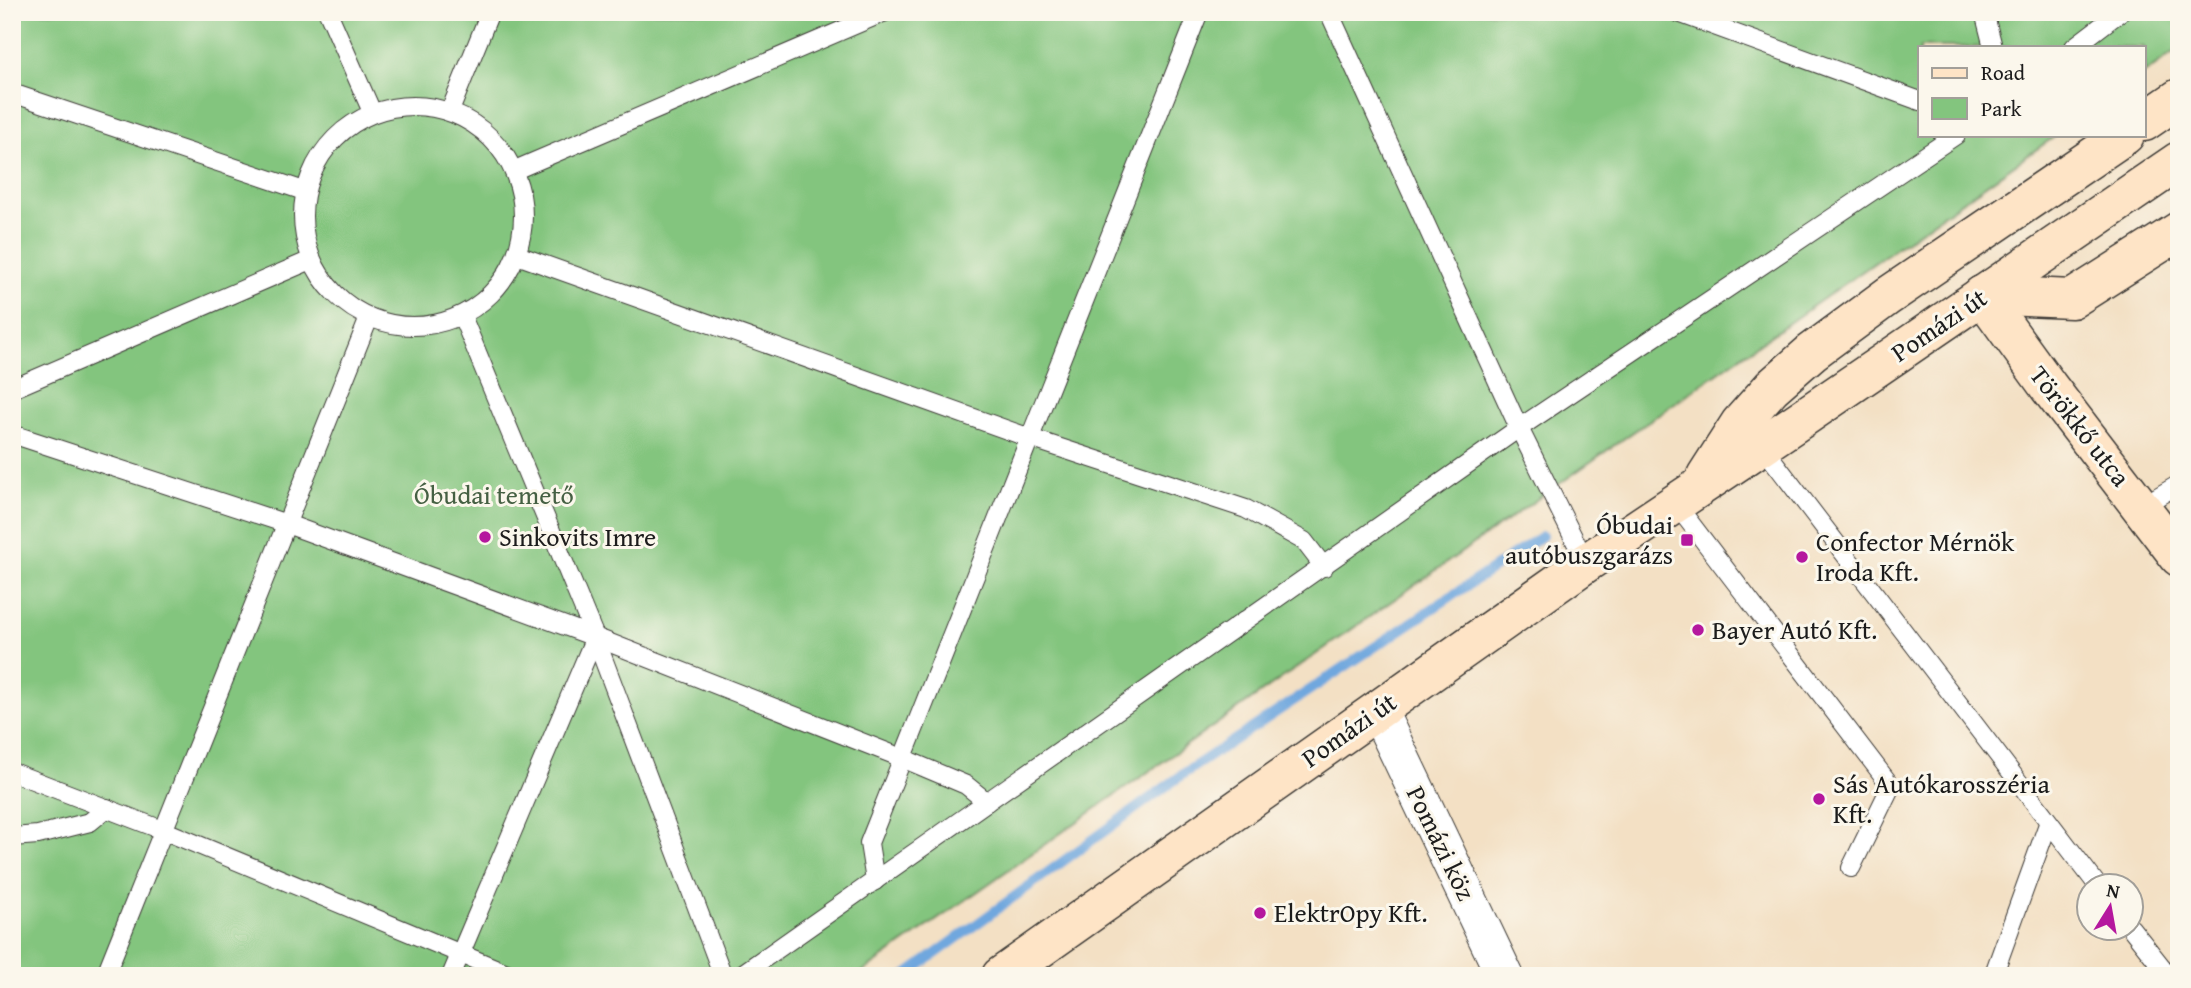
<svg xmlns="http://www.w3.org/2000/svg" width="2191" height="988" font-family="'Gentium Book Plus',serif">
<style>
.green{fill:#83c57e;stroke:#50704d;stroke-width:2}
.lines{fill:none;stroke-linecap:round;stroke-linejoin:round}
.stream{stroke:#6fa7de;stroke-width:10}
.lane-casing{stroke:#3c3935;stroke-width:20}
.street-casing{stroke:#3c3935;stroke-width:39}
.secondary-casing{stroke:#3c3935;stroke-width:41}
.lane{stroke:#fff;stroke-width:18}
.street{stroke:#fff;stroke-width:37}
.secondary{stroke:#fee4c6;stroke-width:38}
.poi-dot{fill:#b5179e;stroke:#fbf7ec;stroke-width:2.5}
.labels{text-anchor:middle;stroke-width:6;stroke-linejoin:round;paint-order:stroke}
.street-label{font-size:26px;fill:#1c1c1c;stroke:#fbf7ec}
.park-label{font-size:26px;fill:#456043;stroke:#fbf7ec}
.poi-label{font-size:26px;fill:#1c1c1c;stroke:#fbf7ec;text-anchor:start}
</style>
<rect width="100%" height="100%" fill="#fbf7ec"/>
<filter id="ink" filterUnits="userSpaceOnUse"><feTurbulence type="fractalNoise" baseFrequency=".0143" numOctaves="2"/><feDisplacementMap in="SourceGraphic" scale="14" xChannelSelector="R" yChannelSelector="G"/><feConvolveMatrix kernelMatrix="1 2 1 2 8 2 1 2 1" color-interpolation-filters="sRGB"/></filter>
<filter id="wash" filterUnits="userSpaceOnUse"><feTurbulence type="fractalNoise" baseFrequency=".00686" numOctaves="4" result="noise"/><feDisplacementMap in="SourceGraphic" scale="28" xChannelSelector="R" yChannelSelector="G"/><feGaussianBlur stdDeviation="1.57" result="paint"/><feColorMatrix in="noise" values="0 0 0 0 0 0 0 0 0 0 0 0 0 0 0 0 0 1.4 0 .05"/><feComposite in="paint" operator="in"/></filter>
<g filter="url(#wash)">
<rect width="100%" height="100%" fill="#f3e0c4"/>
<path class="green" d="M12,12H2179V49L2144,74V47H1920V135H2057L857,976H12Z"/>
<g class="lines">
<path class="stream" d="M905,976L1186,772L1542,536"/>
</g>
</g>
<g filter="url(#ink)">
<g class="lines">
<defs>
<g id="lane">
<path d="M328,12L372,112"/>
<path d="M1329,12L1519,428L1586,563"/>
<path d="M1676,12L1920,101"/>
<path d="M1984,12L1993,47"/>
<path d="M2074,47L2120,12"/>
<path d="M12,93L304,191"/>
<circle cx="413" cy="216" r="110"/>
<path d="M450,111L490,12"/>
<path d="M515,170L885,12"/>
<path d="M517,255L1030,438L1246,509L1304,541L1324,567"/>
<path d="M462,316L595,637L723,976"/>
<path d="M12,389L311,260"/>
<path d="M12,434L287,524L595,637L902,758L966,785L987,802"/>
<path d="M1762,446L2098,886"/>
<path d="M1675,503L1891,786L1851,868"/>
<path d="M2142,506L2179,484"/>
<path d="M12,772L165,831L514,976"/>
<path d="M12,837L38,835L90,822L107,808"/>
<path d="M875,881L869,843L1199,12"/>
<path d="M2131,928L2169,976"/>
<path d="M105,976L369,318"/>
<path d="M451,976L595,637"/>
<path d="M739,976L1519,428L1956,135"/>
<path d="M1993,976L2048,824"/>
</g>
<path id="street" d="M1378,710L1505,976"/>
<g id="secondary">
<path d="M2144,122L2179,98"/>
<path d="M1982,295L2048,386L2179,557"/>
<path d="M1982,295L2072,299L2179,231"/>
<path d="M1706,476L1740,423L1772,387L1812,352L1888,296L2125,135"/>
<path d="M1001,976L1586,563L1794,424L2179,161"/>
</g>
</defs>
<use href="#lane" class="lane-casing"/>
<use href="#street" class="street-casing"/>
<use href="#secondary" class="secondary-casing"/>
<use href="#lane" class="lane"/>
<use href="#street" class="street"/>
<use href="#secondary" class="secondary"/>
</g>
</g>
<g class="poi-dot">
<circle cx="485" cy="537" r="7"/>
<rect x="1680" y="533" width="14" height="14" rx="3.5"/>
<circle cx="1802" cy="557" r="7"/>
<circle cx="1698" cy="630" r="7"/>
<circle cx="1819" cy="799" r="7"/>
<circle cx="1260" cy="913" r="7"/>
</g>
<g class="labels">
<g class="street-label">
<text transform="translate(1939 325) rotate(-34)" y="9">Pomázi út</text>
<text transform="translate(2080 426) rotate(52)" y="9">Törökkő utca</text>
<text transform="translate(1349 730) rotate(-35)" y="9">Pomázi út</text>
<text transform="translate(1441 843) rotate(64)" y="9">Pomázi köz</text>
</g>
<g class="park-label">
<text x="494" y="504">Óbudai temető</text>
</g>
<g class="poi-label">
<text x="1673" y="534" text-anchor="end">Óbudai<tspan x="1673" dy="30">autóbuszgarázs</tspan></text>
<text x="499" y="546">Sinkovits Imre</text>
<text x="1816" y="551">Confector Mérnök<tspan x="1816" dy="30">Iroda Kft.</tspan></text>
<text x="1712" y="639">Bayer Autó Kft.</text>
<text x="1833" y="793">Sás Autókarosszéria<tspan x="1833" dy="30">Kft.</tspan></text>
<text x="1274" y="922">ElektrOpy Kft.</text>
</g>
</g>
<rect width="2191" height="988" fill="none" stroke="#fbf7ec" stroke-width="42"/>
<rect x="1918" y="46" width="228" height="91" fill="#fbf7ec" stroke="#a29f99" stroke-width="2"/>
<rect x="1932" y="68" width="35" height="10" fill="#fee4c6" stroke="#a29f99" stroke-width="2"/>
<text x="1981" y="80" font-size="21" fill="#1c1c1c">Road</text>
<rect x="1932" y="98" width="35" height="21" fill="#83c57e" stroke="#a29f99" stroke-width="2"/>
<text x="1981" y="116" font-size="21" fill="#1c1c1c">Park</text>
<g transform="translate(2110 907) rotate(11)"><circle r="33" fill="#fbf7ec" stroke="#a29f99" stroke-width="2"/>
<path d="M0-5L12 26L0 18L-12 26Z" fill="#b5179e"/>
<text y="-10" font-size="19" font-weight="bold" text-anchor="middle" fill="#1c1c1c">N</text>
</g>
</svg>
